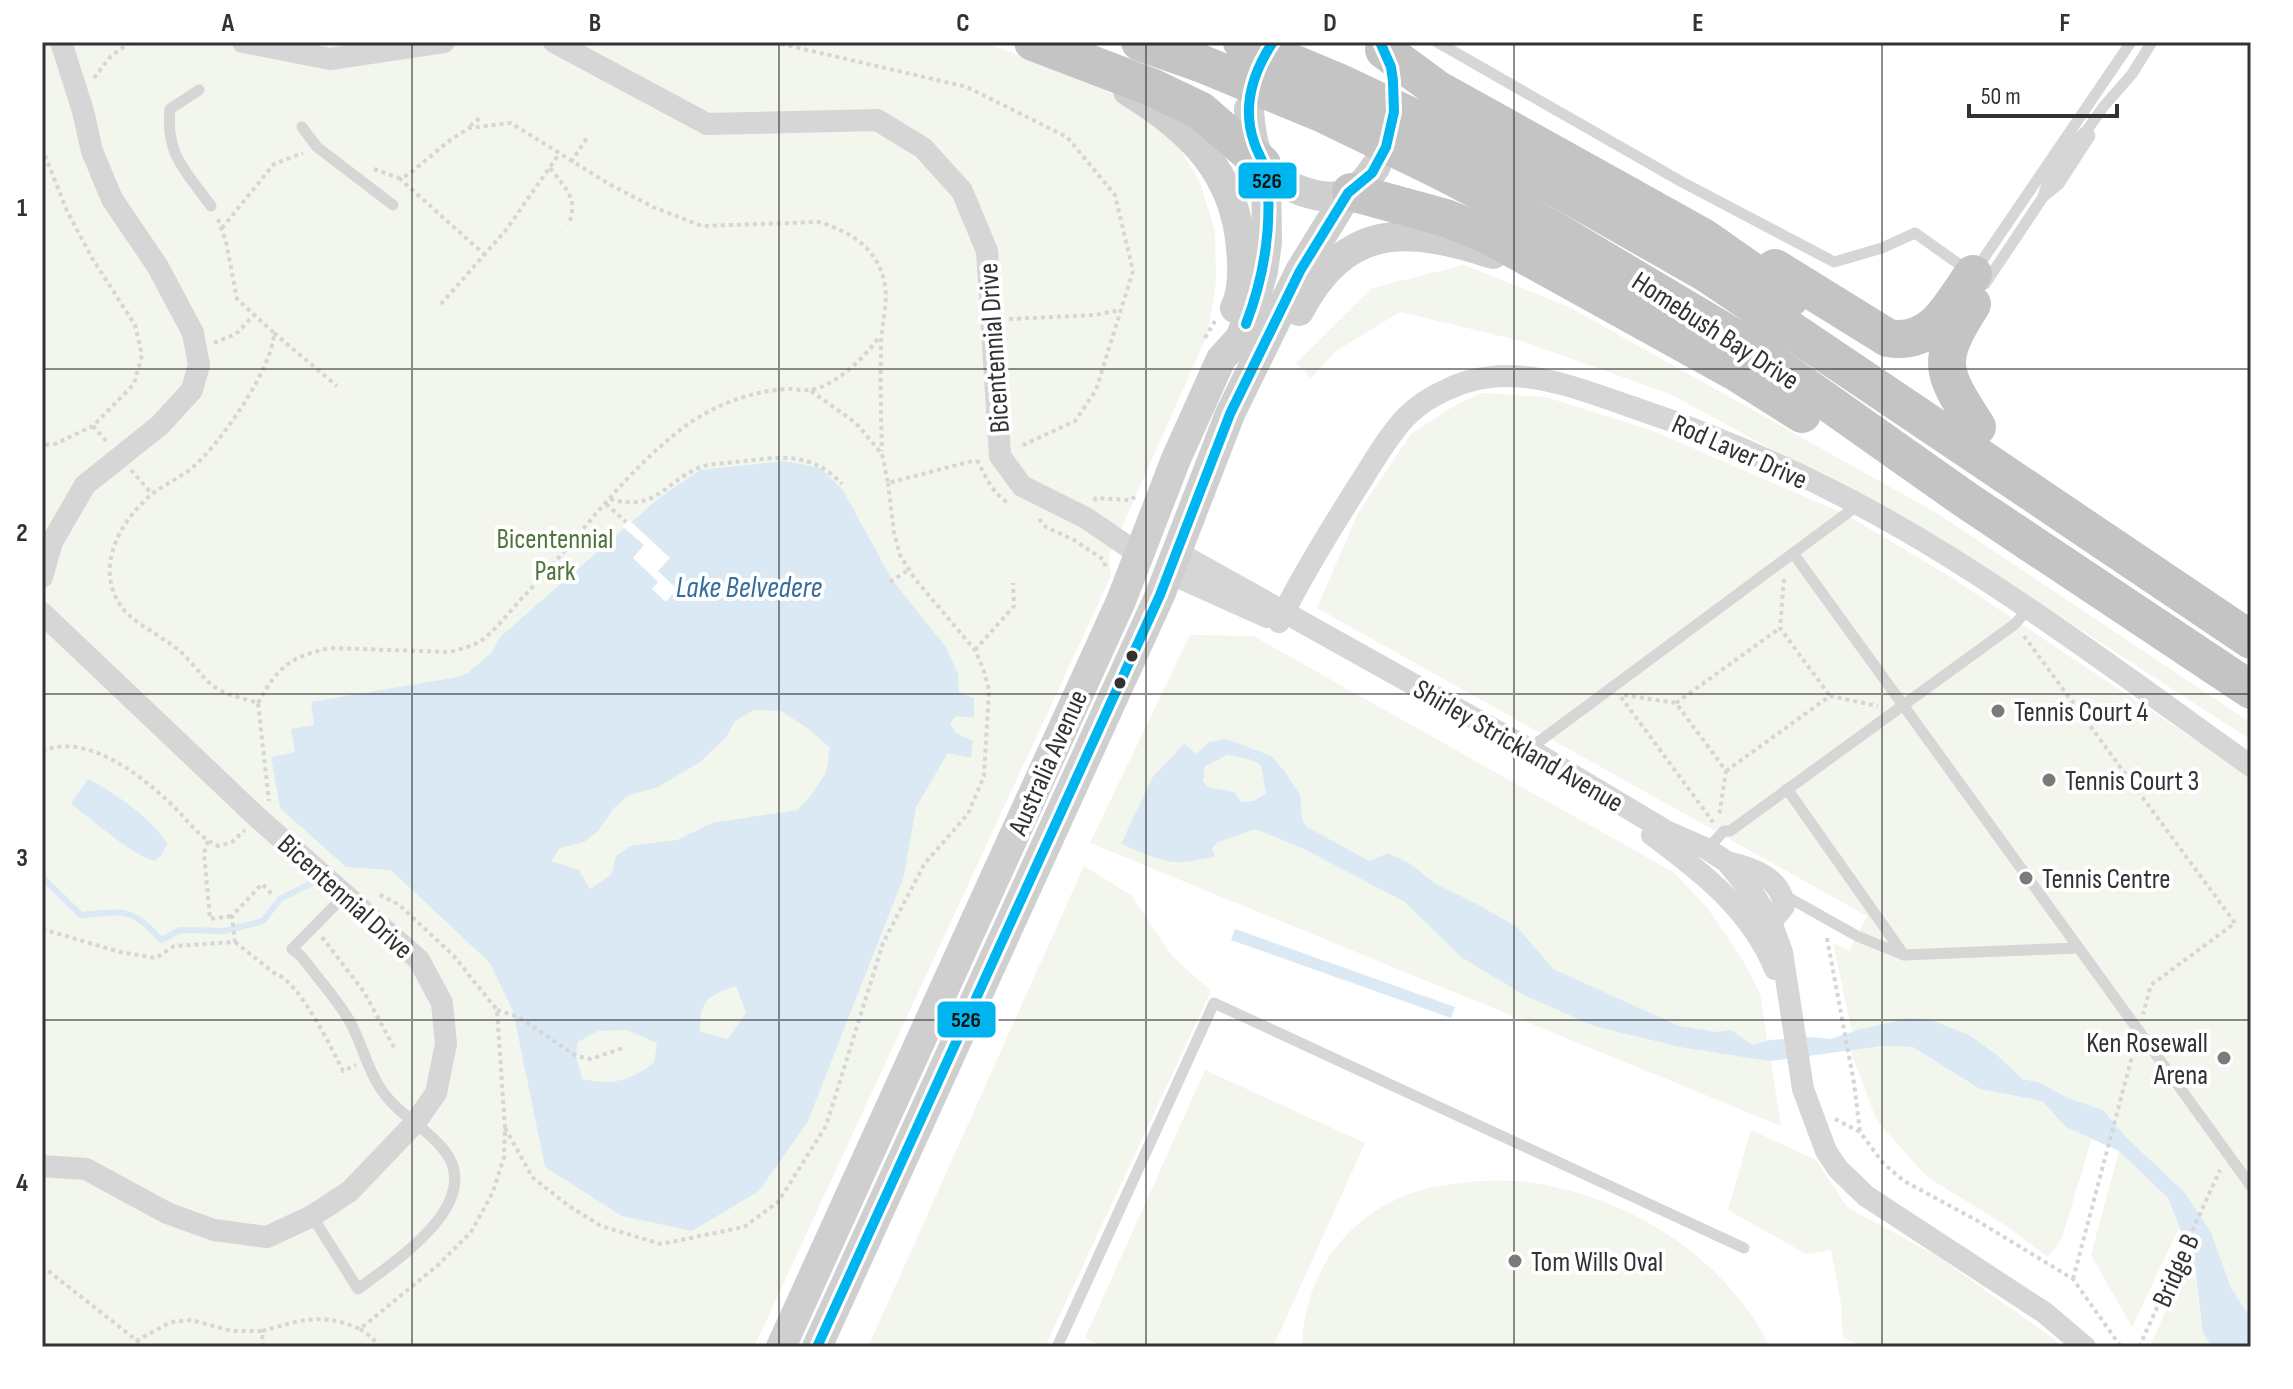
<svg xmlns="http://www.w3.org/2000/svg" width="2293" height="1389" font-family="'Sofia Sans Condensed',sans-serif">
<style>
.green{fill:#f2f6ed}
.water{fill:#dae9f4;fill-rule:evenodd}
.pier{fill:#fff}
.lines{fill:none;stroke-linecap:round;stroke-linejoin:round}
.stream{stroke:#dae9f4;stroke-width:6}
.path{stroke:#d6d6d6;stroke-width:4;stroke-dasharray:4 4;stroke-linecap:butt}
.lane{stroke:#d6d6d6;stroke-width:11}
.street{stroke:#d6d6d6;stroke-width:22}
.secondary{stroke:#cfcfcf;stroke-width:30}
.highway{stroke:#c4c4c4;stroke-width:38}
.highway-bridge{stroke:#c4c4c4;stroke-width:38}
.bus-1-casing{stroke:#fff;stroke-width:16}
.bus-1{stroke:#00b5ef;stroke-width:10}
.grid{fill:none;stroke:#323232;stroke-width:2;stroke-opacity:0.55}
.bus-dot{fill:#323232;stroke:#fff;stroke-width:3}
.poi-dot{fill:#7a7a7a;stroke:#fff;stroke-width:3}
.labels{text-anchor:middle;stroke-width:8;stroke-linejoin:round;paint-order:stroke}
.street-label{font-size:28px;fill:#323232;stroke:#fff}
.park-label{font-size:28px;fill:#50733a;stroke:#fff}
.poi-label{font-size:28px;fill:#323232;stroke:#fff;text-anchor:start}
.water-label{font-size:30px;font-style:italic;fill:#366d9d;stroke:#fff}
.line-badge{stroke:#fff;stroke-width:3}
.pale-badge-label{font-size:22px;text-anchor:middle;font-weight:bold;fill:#111}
.neatline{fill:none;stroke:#323232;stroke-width:3}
.grid-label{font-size:26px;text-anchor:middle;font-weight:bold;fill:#323232}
</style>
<rect width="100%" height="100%" fill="#fff"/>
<g class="green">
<path d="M42,42H980L1082,76L1144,113L1179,147L1200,182L1215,231L1216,282L1208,333L1109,556L1111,576L754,1347H42Z"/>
<path d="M1464,265L1569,307L1940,515L2251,723V740L1964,554L1670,394L1522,341L1400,312L1336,351L1311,378L1296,363L1372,288Z"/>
<path d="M1481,393L1546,397L1653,431L1845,514L1949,576L2251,777V1324L2249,1316L2231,1288L2211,1232L2185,1193L2125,1136L2103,1110L2068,1098L2038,1082L2022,1079L1997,1055L1969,1035L1857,1030L1852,1032L1833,943L1849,951L1867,916L1317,608L1358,513L1411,434L1454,406Z"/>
<path d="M1190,635L1253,636L1673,872L1706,906L1741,957L1760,993L1781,1126L1090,843Z"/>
<path d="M1084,866L1131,895L1173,957L1211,991L1045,1347H868Z"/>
<path d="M1882,1046L1913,1047L1980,1089L2042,1101L2066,1127L2092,1138L2062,1238L2048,1257L2002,1223L1927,1177L1877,1121L1850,1050Z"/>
<path d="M1205,1070L1365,1143L1273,1347H1104L1085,1338Z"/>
<path d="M1751,1130L1816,1160L1848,1208L1934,1254L2053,1338L2061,1347H1866L1843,1338L1841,1304L1831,1250L1806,1254L1728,1210Z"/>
<path d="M2119,1151L2168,1198L2179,1228L2132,1327L2091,1255Z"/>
<path d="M1478,1181C1496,1181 1515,1180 1533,1183C1631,1198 1725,1257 1770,1347H1302C1304,1267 1355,1204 1434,1187C1449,1184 1463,1183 1478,1181Z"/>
<path d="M2190,1255C2201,1285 2195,1320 2212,1347H2150Z"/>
</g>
<g class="water">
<path d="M785,461L820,468L843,490L892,580L946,647L958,674L959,693L974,698V718L956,716L950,723L956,733L973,741L971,758L948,753L916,807L904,876L808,1121L759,1191L692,1231L622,1216L545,1167L513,1011L490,963L391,870L346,867L280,808L271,757L295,752L291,729L314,725L311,702L453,678L468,673L492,652L501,636L659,498L700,470ZM754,710L781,711L809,729L830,748L826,773L809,798L797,810L712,823L677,840L630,846L616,856L612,874L590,889L579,870L551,861L560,848L584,842L598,831L614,808L627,796L658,787L700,762L727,736L735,721ZM736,986L746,1013L728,1039L700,1032C700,1000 707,996 736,986ZM627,1030L657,1043L654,1063C629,1081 612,1086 582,1079L576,1056L578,1042L598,1031Z"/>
<path d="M1227,739L1271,756L1285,772L1300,795L1302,820L1307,827L1369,861L1388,853L1409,863L1436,884L1475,903L1517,927L1553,969L1679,1026L1716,1032L1731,1030L1752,1045L1770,1040L1810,1037L1831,1039L1857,1030L1909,1018L1931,1020L1969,1035L1997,1055L2022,1079L2038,1082L2068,1098L2103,1110L2125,1136L2185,1193L2211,1232L2231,1288L2249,1316L2251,1347H2212L2203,1333L2195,1268L2168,1198L2119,1151L2066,1127L2042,1101L1980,1089L1913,1047L1882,1046L1770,1061L1680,1047L1594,1026L1524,995L1461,957L1405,902L1304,849L1255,829L1218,842L1212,848L1215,857C1204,858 1194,861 1183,862C1163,864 1140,851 1121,844L1152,778L1184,744L1197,754L1209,742ZM1227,755L1249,759L1261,765L1266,793L1254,801L1241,802L1234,792L1208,787L1203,781L1205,766Z"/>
<path d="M88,779C117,794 148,816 167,843L162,855L154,861C125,850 97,823 71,804Z"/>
<path d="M1235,929L1455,1007L1451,1018L1231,940Z"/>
</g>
<path class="pier" d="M629,520L670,558L658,571L677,589L666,602L652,589L658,582L633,558L644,545L622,526Z"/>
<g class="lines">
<path class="stream" d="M42,877L81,915C123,912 132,906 161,940L180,930L224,931L263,921L280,899L312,883"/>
<g class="path">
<path d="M773,42L967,87L1067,137L1115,195L1133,271L1096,390L1075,421L1019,447"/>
<path d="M94,78L111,56L131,42"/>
<path d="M470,126L481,117"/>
<path d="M42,148L67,211L92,258L135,325L142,355L134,384L93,426L55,444L42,445"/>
<path d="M571,162L587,138"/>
<path d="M550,168C565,188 580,199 568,225"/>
<path d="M374,169L399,178L408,175L449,141L469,128L511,123L609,184L653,207L702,226L818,222C851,231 880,250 885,286C888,305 881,327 881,347C880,382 881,417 882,451"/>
<path d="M399,178L485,255"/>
<path d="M218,219L226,242L237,299L274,333C273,368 220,444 193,467C180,478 165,484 152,494C120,521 94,567 121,606C131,621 154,632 169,643C189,656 196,671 212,685C224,695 243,698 258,703L269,801"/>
<path d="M222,228L274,164L303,153"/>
<path d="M441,304L506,230L559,154"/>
<path d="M1009,319L1095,315L1120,310"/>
<path d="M274,333L337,386"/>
<path d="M1205,338L1215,321"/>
<path d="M214,343L236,334L254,315"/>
<path d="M811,391L856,423L882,454L888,483L976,460"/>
<path d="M93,426L107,442"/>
<path d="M977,460C985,475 992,493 1007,502"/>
<path d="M131,470L152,494"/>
<path d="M610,499C655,512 663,484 698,468C708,463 723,464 734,462C777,458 809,449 842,484"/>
<path d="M1094,501L1096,498L1130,500L1135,497"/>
<path d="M606,504L626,522"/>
<path d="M1039,519L1046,527L1074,540L1104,560L1106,570"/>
<path d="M1784,579L1780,628L1830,696"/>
<path d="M890,582L908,570"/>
<path d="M2024,636L2235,923L2151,985L2143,1014"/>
<path d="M975,650L1014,606L1013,583"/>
<path d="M1624,695L1676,703L1726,771L1719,816"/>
<path d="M1621,697L1713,822"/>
<path d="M258,703C278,667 289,657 330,648L450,652C460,649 470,647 479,642C496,631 511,609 526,594C578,539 623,473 684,427C714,405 749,392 785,389C793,388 801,391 809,390C834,388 866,356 880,336"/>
<path d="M1676,703L1780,628"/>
<path d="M42,751C90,731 149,781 181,814C193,827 201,838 218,846L232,842L245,830"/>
<path d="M1726,771L1830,696L1878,706"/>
<path d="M208,841L204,853L210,919L232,916"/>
<path d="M42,929L120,952L156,958L174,946L235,942L232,916L262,884L274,896"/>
<path d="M322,937L364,992L396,1051"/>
<path d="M1827,938L1854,1083L1860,1132"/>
<path d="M235,942L274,973C298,979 332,1049 343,1071L356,1065"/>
<path d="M497,1010L519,1017L576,1056L591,1059L623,1048"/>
<path d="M1835,1119L1860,1132L1883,1163L1904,1181L1976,1220L2073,1279L2121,1347"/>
<path d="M505,1128L533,1178L569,1206L601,1226L661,1244L744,1227L778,1202L826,1126L883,943L925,863L968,814L984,776L989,690L983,668L975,650L915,579L900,555L894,533L888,483"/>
<path d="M42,1266L145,1347"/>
<path d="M2073,1279L2134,1049"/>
<path d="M360,1329L373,1338L378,1347"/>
<path d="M136,1341L171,1322L191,1320L232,1331H262"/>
<path d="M263,1347L262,1331C301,1320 321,1312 360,1329L438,1265L471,1232L493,1192L504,1157L505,1128L497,1010L453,955L398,904L376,893"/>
<path d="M2139,1347L2220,1170"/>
</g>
<g class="lane">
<path d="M1437,42L1682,182L1834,262L1882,248L1915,233L1973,274L2131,42"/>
<path d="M199,90L170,109C165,155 186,171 211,206"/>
<path d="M302,127L317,147L393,205"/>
<path d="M2043,197L2059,184L2090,136L2087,130L2104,106L2132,74L2152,42"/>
<path d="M1985,284L2043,197C2047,178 2072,142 2087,130"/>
<path d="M1793,553L2251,1186"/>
<path d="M1529,749L1858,505"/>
<path d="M1787,789L1904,955L2078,948"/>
<path d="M1707,849L1724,831H1730L2015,624L2028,609"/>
<path d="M1784,895L1857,936L1904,955"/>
<path d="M312,1216L358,1289C394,1262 486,1203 444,1150C425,1126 395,1113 379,1086C366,1066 361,1040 349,1020C335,997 317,977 301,956L292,949L345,895"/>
<path d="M1057,1347L1214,1003L1744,1248"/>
</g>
<g class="street">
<path d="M243,42L330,59L444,42"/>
<path d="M554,42L707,124L877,120L923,148L962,191L987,251L1000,456L1022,486L1086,518L1140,555"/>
<path d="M1177,552L1529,749L1666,831L1707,849L1727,862L1756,898L1771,922L1782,952L1803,1089L1826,1151L1838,1169L1866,1196L2045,1313L2085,1347"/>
<path d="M1169,573L1267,617"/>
<path d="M42,577L52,542L85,485L160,425L192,390L199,365L193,333L158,267L112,199L92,151L83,111L61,42"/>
<path d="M42,613L257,817L419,960L442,1003L446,1044L436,1093L415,1123L350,1191L312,1216L267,1237L214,1230L167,1213L86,1169L42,1166"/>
<path d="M1279,622C1302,575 1330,530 1358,486C1373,463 1387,437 1406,417C1417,406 1432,396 1446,390C1508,359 1571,386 1632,407C1742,444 1850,495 1948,556C2052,621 2151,695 2251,766"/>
<path d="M1652,835C1702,872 1751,910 1775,969"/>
<path d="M1727,862C1752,868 1781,877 1784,906L1771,922L1761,927"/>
</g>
<g class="secondary">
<path d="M1128,91C1190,129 1235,172 1241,248C1243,267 1244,290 1235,308"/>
<path d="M1249,109C1250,127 1252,149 1263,164C1279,187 1323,204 1350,193C1360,189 1370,175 1376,166"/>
<path d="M1299,311C1346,222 1407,226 1493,254"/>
<path d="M781,1347L1121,601L1176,459L1221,359L1240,338L1253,307L1263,271L1267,242L1266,168"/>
<path d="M817,1347L1160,595L1230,414L1300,271L1348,193"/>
</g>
<g class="highway">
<path d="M1033,42L1151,87L1201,111L1262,164"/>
<path d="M1140,42L1200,63"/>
<path d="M1384,50L1437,89L1703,237L1790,298"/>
<path d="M1450,135L1562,191L1706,273L2251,640"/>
<path d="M1435,168L1545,225L1745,344L1966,500L2251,690"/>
<path d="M1351,192L1446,218L1488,235L1734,371L1802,414"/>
<path d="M1775,268L1888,338C1933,346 1950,306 1973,274"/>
<path d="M1972,304C1935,362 1941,371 1977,427"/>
</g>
<g class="highway-bridge">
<path d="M1242,42L1338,82L1450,135"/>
<path d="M1200,63L1321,113L1435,168"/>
</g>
<defs>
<g id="bus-1">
<path d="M1246,324C1264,277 1272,227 1267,177C1266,164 1258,155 1254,142C1242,107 1253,72 1273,42"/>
<path d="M817,1347L1160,595L1230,414L1300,271L1348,193L1372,173L1386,147L1394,112L1393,81L1391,67L1380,42"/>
</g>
</defs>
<use href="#bus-1" class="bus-1-casing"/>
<use href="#bus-1" class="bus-1"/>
</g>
<path class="grid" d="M412,42V1347M779,42V1347M1146,42V1347M1514,42V1347M1882,42V1347M42,369H2251M42,694H2251M42,1020H2251"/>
<g class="bus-dot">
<circle cx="1132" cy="656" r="7"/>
<circle cx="1120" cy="683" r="7"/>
</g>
<g class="poi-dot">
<circle cx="1998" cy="711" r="8"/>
<circle cx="2049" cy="780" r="8"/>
<circle cx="2026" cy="878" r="8"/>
<circle cx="2224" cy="1058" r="8"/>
<circle cx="1515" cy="1261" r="8"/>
</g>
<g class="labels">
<g class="street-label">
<text transform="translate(1716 330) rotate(33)" y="10">Homebush Bay Drive</text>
<text transform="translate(993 348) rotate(-94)" y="10">Bicentennial Drive</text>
<text transform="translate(1740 451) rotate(24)" y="10">Rod Laver Drive</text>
<text transform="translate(1519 745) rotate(30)" y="10">Shirley Strickland Avenue</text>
<text transform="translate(1047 762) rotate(-66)" y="10">Australia Avenue</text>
<text transform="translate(346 896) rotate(42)" y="10">Bicentennial Drive</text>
<text transform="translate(2175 1270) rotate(-66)" y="10">Bridge B</text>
</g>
<g class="park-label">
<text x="555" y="548">Bicentennial<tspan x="555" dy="32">Park</tspan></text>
</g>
<g class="poi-label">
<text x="2014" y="721">Tennis Court 4</text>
<text x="2065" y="790">Tennis Court 3</text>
<text x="2042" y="888">Tennis Centre</text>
<text x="2208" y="1052" text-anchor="end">Ken Rosewall<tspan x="2208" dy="32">Arena</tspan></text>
<text x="1531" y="1271">Tom Wills Oval</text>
</g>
<g class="water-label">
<text x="749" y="597">Lake Belvedere</text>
</g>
</g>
<g class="line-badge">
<rect x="1237" y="161" width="61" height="39" rx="8" fill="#00b5ef"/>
<rect x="936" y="1000" width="61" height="39" rx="8" fill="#00b5ef"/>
</g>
<g class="pale-badge-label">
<text x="1267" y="188">526</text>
<text x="966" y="1027">526</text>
</g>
<rect width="2293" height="1389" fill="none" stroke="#ffffff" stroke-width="88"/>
<path d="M1969 104v12h148v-12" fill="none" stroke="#323232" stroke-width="4"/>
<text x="1981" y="104" font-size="24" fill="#323232" stroke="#ffffff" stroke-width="6" paint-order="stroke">50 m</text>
<rect x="44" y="44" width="2205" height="1301" class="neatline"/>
<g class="grid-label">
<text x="228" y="31">A</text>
<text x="595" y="31">B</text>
<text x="963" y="31">C</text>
<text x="1330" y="31">D</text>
<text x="1698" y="31">E</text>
<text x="2065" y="31">F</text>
<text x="22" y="216">1</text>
<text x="22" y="541">2</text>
<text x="22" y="866">3</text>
<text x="22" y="1191">4</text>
</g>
</svg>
